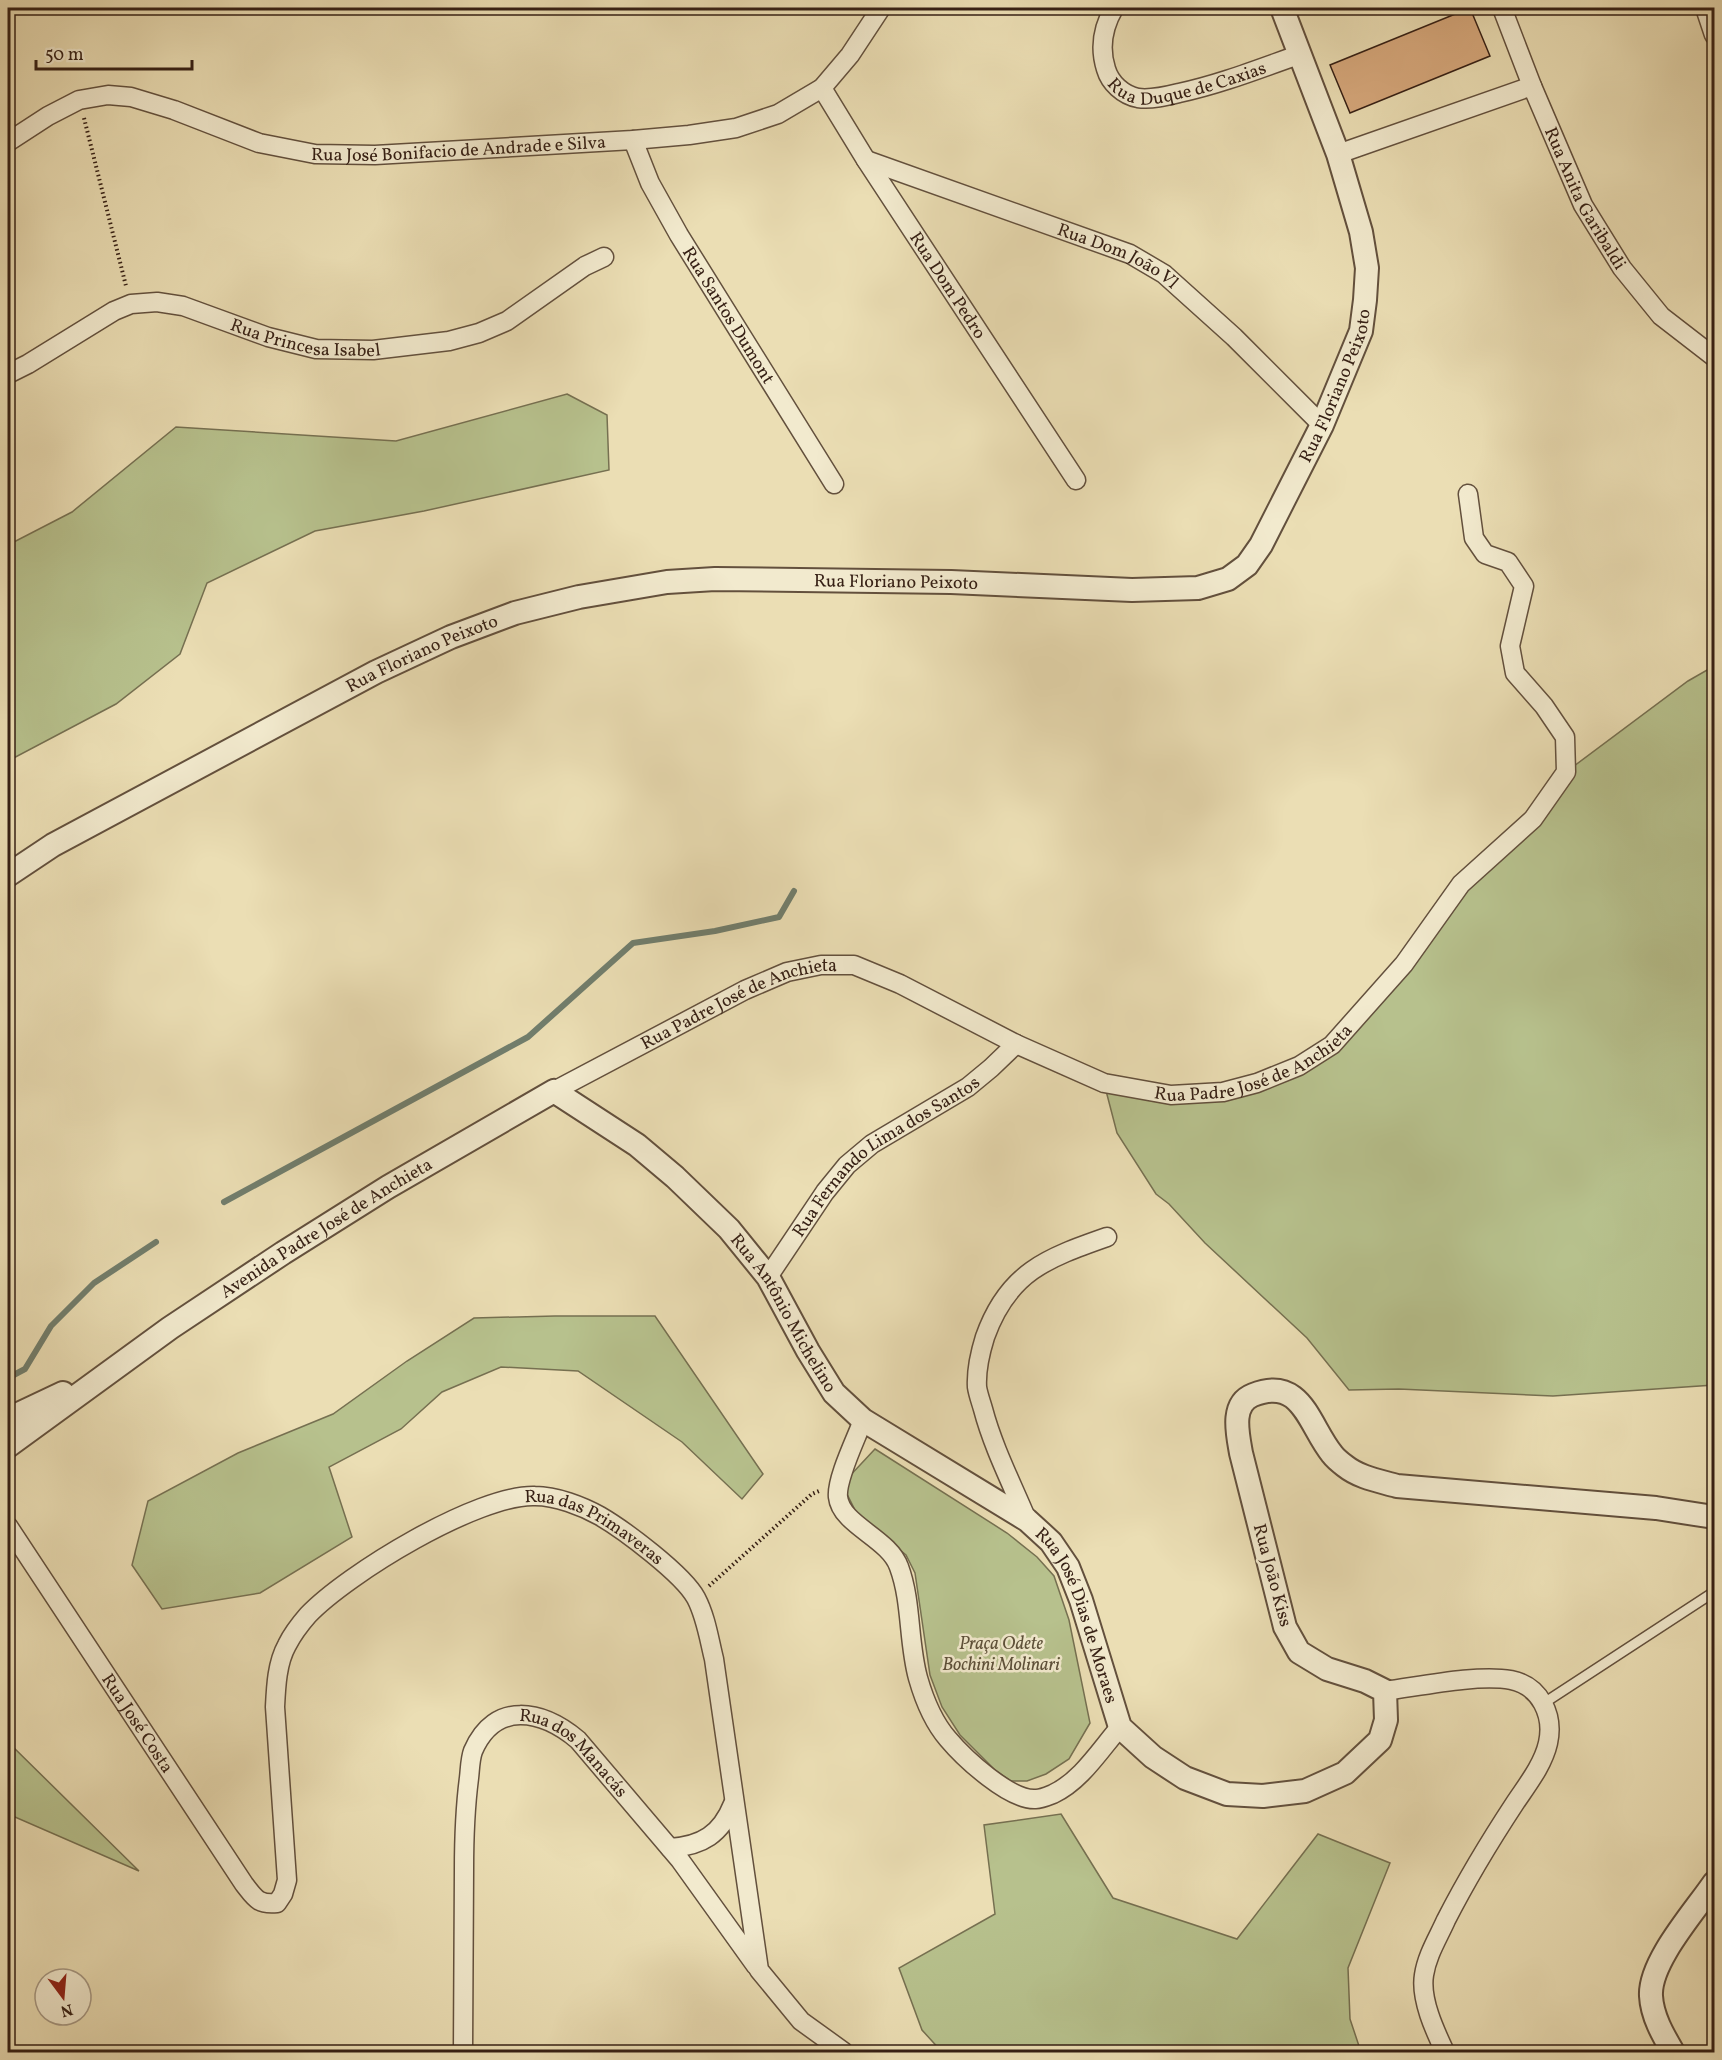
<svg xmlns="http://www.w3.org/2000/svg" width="1722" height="2060" font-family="Vollkorn,serif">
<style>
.green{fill:#b7c18d;stroke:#767051;stroke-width:1.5}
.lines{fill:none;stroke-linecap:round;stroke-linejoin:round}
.stream{stroke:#717e6d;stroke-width:6}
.building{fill:#d6a87c;stroke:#362015;stroke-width:1.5}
.service-casing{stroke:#63503d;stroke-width:12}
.minor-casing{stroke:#63503d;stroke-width:21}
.tertiary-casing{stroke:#63503d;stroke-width:26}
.path{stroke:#362015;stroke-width:4;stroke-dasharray:1.5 3;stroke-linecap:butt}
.service{stroke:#f2eace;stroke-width:9}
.minor{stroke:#f2eace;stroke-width:18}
.tertiary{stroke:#f2eace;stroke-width:22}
.labels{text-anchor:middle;stroke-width:5;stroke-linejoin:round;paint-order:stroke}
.street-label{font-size:18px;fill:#362015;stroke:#f2eace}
.park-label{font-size:18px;font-style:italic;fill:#5d5039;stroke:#f2eace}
</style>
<rect width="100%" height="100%" fill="#ebdeb4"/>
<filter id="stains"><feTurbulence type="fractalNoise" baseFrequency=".00333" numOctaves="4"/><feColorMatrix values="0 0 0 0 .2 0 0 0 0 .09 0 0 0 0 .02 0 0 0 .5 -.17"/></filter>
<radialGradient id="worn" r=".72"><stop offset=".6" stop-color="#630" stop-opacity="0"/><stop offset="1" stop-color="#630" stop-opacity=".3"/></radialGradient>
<g class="green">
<path d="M567,394L607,415L609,470L424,511L315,531L207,583L180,654L116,704L8,761V545L72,512L176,427L396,441Z"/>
<path d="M1714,666V1385L1553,1396L1399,1389L1349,1390L1307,1338L1205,1243L1169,1204L1156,1194L1117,1133L1104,1083L1223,1092L1332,1045L1566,772L1688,681Z"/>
<path d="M555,1316H655L763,1474L742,1499L682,1442L578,1371L501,1367L442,1392L401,1429L329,1467L352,1537L260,1593L162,1609L132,1565L148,1501L238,1453L333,1414L407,1361L474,1318Z"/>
<path d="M875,1449L1007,1533L1037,1557L1054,1576L1069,1620L1090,1723L1069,1759L1046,1774L1027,1781H1011L995,1770L960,1735L942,1707L930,1675L915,1573L906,1555L858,1516L846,1492V1480Z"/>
<path d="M8,1742L139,1871L8,1814Z"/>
<path d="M1061,1814L1113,1898L1237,1939L1318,1834L1390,1863L1348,1968L1350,2019L1361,2052H942L922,2030L899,1968L995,1914L984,1825Z"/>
</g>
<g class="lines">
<g class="stream">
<path d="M224,1202L528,1037L633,943L715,931L779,917L794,891"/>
<path d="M8,1378L25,1369L51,1326L94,1283L156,1242"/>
</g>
</g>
<path class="building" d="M1470,8L1490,56L1350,113L1330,65Z"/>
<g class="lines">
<defs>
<path id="service" d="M1544,1703L1714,1592"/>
<g id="minor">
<path id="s1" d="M1114,8C1103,27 1099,47 1106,69C1110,83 1123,95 1138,98C1151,100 1167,96 1179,93C1221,84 1261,68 1301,54"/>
<path id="s2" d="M1502,8L1532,86L1583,205L1622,268L1661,316L1714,357"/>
<path d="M1705,8L1714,35"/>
<path id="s3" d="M822,88L866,160L1076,480"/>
<path id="s4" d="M633,140L650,183L679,235L834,484"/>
<path id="s5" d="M8,142L48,116L79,100L108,95L131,97L174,110L259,143L315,154L375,155L633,140L689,135L736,128L778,114L822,88L850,55L881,8"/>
<path d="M1338,154L1532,86"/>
<path id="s6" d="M866,160L1130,254L1164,274L1234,337L1322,425"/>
<path id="s7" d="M8,374L28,364L114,311L131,304L157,302L183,306L268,337L316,349L373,350L449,341L479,333L507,321L585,266L604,257"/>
<path id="s8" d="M554,1091L745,990L787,972L821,965H854L900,984L1016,1044L1104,1083L1171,1095L1223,1092L1257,1083L1299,1066L1332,1045L1404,964L1461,884L1533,819L1566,772L1565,737L1544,706L1515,673L1510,646L1524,586L1508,562L1485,554L1474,538L1468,494"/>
<path id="s9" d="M768,1277L825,1192L847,1165L872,1144L968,1087L991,1068L1016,1044"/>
<path d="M863,1420C856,1439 836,1479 838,1497C841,1525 889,1538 899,1567C912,1602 908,1642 918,1678C924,1699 934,1723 948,1739C964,1758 1010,1801 1036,1799C1041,1799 1048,1796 1053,1794C1081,1781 1100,1750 1120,1727"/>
<path d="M1027,1520C1012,1484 993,1447 983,1409C981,1402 978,1394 977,1387C976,1369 980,1353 985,1337C1008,1272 1047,1258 1107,1237"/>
<path id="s10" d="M8,1526L244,1884C255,1898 258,1905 277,1903L283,1894L287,1880L275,1707C276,1686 277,1663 287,1645C292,1635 301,1623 308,1615C347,1574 478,1494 535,1496C556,1496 582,1506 600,1516C624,1530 683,1574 696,1598C706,1617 709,1639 714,1659L759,1970L801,2021L844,2052"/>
<path d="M1385,1691C1422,1686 1477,1674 1511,1680C1541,1686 1554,1716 1548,1743C1543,1765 1527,1785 1515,1803C1490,1841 1467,1879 1446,1920C1438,1938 1427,1955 1424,1975C1420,1999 1435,2031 1445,2052"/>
<path d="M670,1848C702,1846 721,1834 733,1804"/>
<path id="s11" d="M463,2052C463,1992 464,1931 464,1870C464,1839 465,1809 469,1778C470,1770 470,1759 473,1751C495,1700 542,1710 578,1740L680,1860L756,1966"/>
</g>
<g id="tertiary">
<path id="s12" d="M8,875L53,845L376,672L451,637L515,613L579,597L667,582L715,579L951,582L1132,590L1198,588L1228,579L1247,565L1261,545L1322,425L1361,331L1365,300L1367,268L1361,232L1338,154L1282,8"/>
<path d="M8,1419L63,1393"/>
<path id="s13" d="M8,1446L170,1328L283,1253L388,1187L554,1091L637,1145L675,1177L729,1229L768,1277L808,1351L834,1393L863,1420L1027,1520L1051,1542L1068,1567L1081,1600L1120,1727L1153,1757L1185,1778L1227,1794L1263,1796L1305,1791L1345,1773L1380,1740L1386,1720L1385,1691L1365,1681L1327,1669L1299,1652L1285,1627L1241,1453C1238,1435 1230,1404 1253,1395C1302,1375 1309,1426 1332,1454C1335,1458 1341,1463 1345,1466C1360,1478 1380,1481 1397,1486L1656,1508L1714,1517"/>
<path d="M1673,2052C1663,2035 1652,2016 1651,1996C1649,1962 1695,1911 1714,1883"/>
</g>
</defs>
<use href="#service" class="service-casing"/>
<use href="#minor" class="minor-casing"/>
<use href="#tertiary" class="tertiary-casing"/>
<g class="path">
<path d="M84,118L126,286"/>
<path d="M709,1586L812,1494L819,1491"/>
</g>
<use href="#service" class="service"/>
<use href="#minor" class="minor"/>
<use href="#tertiary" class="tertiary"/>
</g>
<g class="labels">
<g class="street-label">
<text dy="6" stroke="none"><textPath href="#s1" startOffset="158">Rua Duque de Caxias</textPath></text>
<text dy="6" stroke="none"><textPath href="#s5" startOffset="472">Rua José Bonifacio de Andrade e Silva</textPath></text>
<text dy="6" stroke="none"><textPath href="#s2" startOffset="208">Rua Anita Garibaldi</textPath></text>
<text dy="6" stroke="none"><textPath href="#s6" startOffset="270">Rua Dom João Vl</textPath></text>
<text dy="6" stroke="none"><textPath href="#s3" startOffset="234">Rua Dom Pedro</textPath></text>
<text dy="6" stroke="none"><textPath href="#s4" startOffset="200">Rua Santos Dumont</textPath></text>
<text dy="6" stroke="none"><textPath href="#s7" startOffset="322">Rua Princesa Isabel</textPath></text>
<text dy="6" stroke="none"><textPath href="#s12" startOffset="1514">Rua Floriano Peixoto</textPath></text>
<text dy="6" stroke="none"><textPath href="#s12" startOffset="956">Rua Floriano Peixoto</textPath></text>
<text dy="6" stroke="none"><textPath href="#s12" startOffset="470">Rua Floriano Peixoto</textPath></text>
<text dy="6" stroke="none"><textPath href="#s8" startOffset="206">Rua Padre José de Anchieta</textPath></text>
<text dy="6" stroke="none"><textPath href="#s8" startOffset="764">Rua Padre José de Anchieta</textPath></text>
<text dy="6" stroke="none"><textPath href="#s9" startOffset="172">Rua Fernando Lima dos Santos</textPath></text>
<text dy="6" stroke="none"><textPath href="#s13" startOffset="386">Avenida Padre José de Anchieta</textPath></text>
<text dy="6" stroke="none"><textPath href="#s13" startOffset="976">Rua Antônio Michelino</textPath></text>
<text dy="6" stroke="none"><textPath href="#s10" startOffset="1096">Rua das Primaveras</textPath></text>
<text transform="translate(1273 1575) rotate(75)" y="6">Rua João Kiss</text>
<text dy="6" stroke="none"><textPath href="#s13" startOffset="1413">Rua José Dias de Moraes</textPath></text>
<text dy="6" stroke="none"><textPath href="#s10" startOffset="236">Rua José Costa</textPath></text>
<text dy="6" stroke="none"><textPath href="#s11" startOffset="432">Rua dos Manacás</textPath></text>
</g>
<g class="park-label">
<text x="1001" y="1649">Praça Odete<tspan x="1001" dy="21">Bochini Molinari</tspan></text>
</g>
</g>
<rect width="1722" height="2060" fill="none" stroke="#ebdeb4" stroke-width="30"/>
<rect x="9" y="9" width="1704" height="2042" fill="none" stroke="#362015" stroke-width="3"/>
<rect x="15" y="15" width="1692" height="2030" fill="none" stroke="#362015" stroke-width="1.5"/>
<g transform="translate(63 1997) rotate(164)"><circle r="28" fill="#f2eace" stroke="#a79984" stroke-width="1.5"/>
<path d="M0-4.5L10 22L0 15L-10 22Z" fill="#8f2418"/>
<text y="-9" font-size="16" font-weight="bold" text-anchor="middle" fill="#362015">N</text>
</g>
<path d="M36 60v9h156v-9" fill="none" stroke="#362015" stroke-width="3"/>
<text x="45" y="60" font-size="18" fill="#362015" stroke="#f2eace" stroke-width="4.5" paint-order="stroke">50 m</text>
<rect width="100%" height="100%" filter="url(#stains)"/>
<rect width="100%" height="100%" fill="url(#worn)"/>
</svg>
